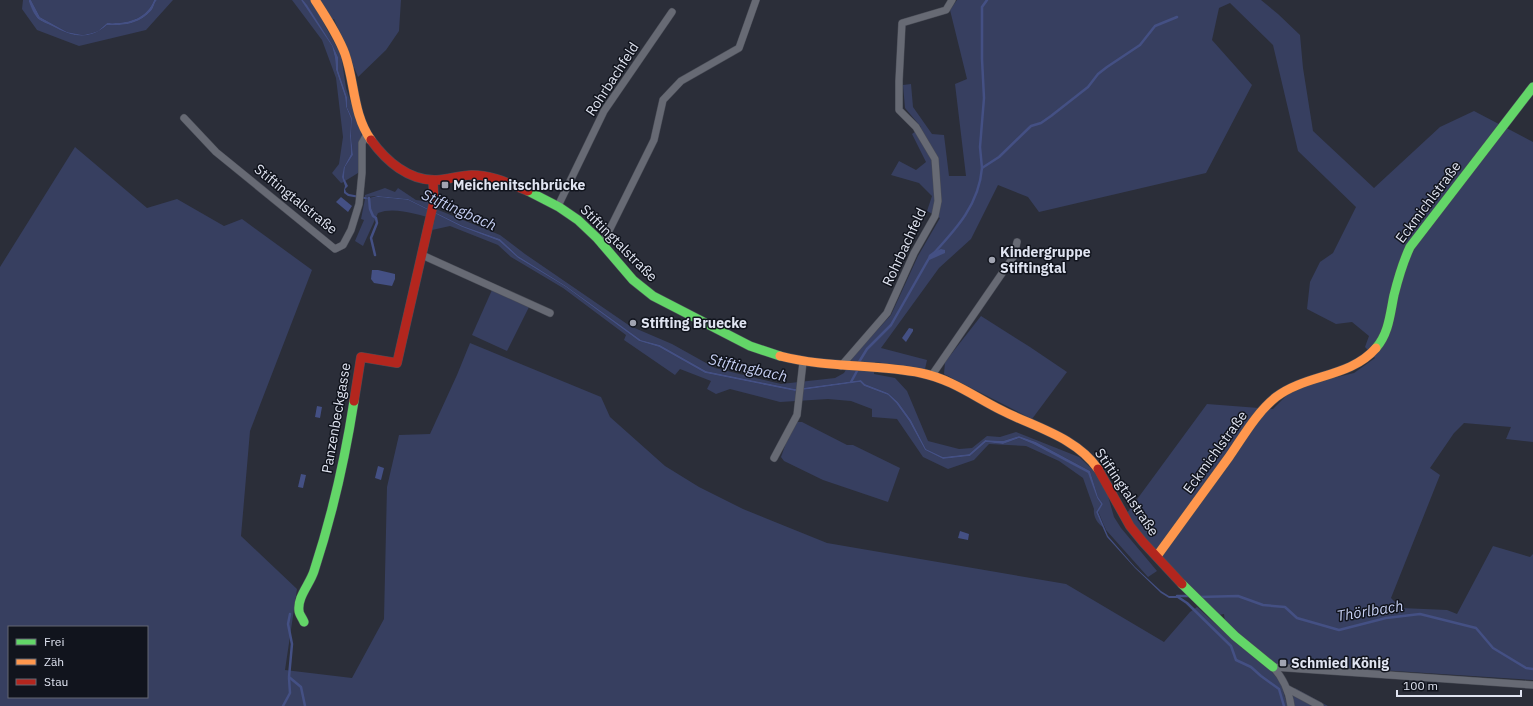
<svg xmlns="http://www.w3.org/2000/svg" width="1533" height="706" font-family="'IBM Plex Sans',sans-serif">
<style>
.green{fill:#373f60;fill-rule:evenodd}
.water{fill:#445084}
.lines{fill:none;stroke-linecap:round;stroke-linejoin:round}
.stream{stroke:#445084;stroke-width:2.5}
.street-casing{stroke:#494c56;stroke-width:8}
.fast-casing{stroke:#494c56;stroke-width:10}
.slow-casing{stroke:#494c56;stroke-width:10}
.jam-casing{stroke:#494c56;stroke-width:10}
.street{stroke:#676a74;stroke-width:7}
.fast{stroke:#63d668;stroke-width:9}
.slow{stroke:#ff974d;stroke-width:9}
.jam{stroke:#b3261e;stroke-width:9}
.poi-dot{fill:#a1a4b1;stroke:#11141d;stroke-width:1.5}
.labels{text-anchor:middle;stroke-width:3;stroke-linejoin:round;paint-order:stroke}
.street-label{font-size:14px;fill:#e0e4f1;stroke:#11141d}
.poi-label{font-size:14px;font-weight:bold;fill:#e0e4f1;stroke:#11141d;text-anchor:start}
.water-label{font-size:15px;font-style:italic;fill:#c5cef1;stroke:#11141d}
</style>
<rect width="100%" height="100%" fill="#2b2e39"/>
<g class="green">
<path d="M23,0H29V2C32,7 34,15 38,19C42,22 48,24 52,26C72,37 89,41 107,25C124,26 139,24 151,11C154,8 154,3 157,0H173L146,30L79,46L37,30L22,9Z"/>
<path d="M31,0H154C146,20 126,24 107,23L98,31L92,33L83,35L67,32L40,17Z"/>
<path d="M292,0H301L306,5L332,46L335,58L336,70L345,97L346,107L351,119L350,136L351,154L344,167V182L341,183L332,173L339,164L343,137L336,78L322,40Z"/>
<path d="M303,0H401L399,31L386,50L358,77L334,19L323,22L341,55L346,88L362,136L358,173L345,181L344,178L345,167L353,155L351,136L352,118L347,107V97L338,70V57L333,46Z"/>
<path d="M957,0H1261L1278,14L1300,35L1303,68L1313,131L1374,188L1440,127L1474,111L1533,142V442L1506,439L1511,427L1464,423L1454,433L1430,468L1440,475L1391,598L1401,608L1447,610L1457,614L1493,546L1530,557L1533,554V680L1272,663L1271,671L1281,683L1286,701L1295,688L1328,706H0V267L75,147L147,208L177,199L224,226L242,219L312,270L250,431L241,536L297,589L285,670L352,678L384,619L387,487L399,435L430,434L457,375L470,343L601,397L610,417L665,466L699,487L743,509L827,543L1066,584L1164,642L1190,612L1197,607L1242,648L1250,647L1225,623L1224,614L1219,615L1144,538L1127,513L1207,404L1273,409L1289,393L1317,382L1354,373L1375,358L1365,347L1369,336L1352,322L1336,324L1307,309L1310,282L1320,262L1333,253L1356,207L1298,151L1273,45L1230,3L1219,8L1212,40L1252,85L1206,173L1039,212L1028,197L998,185L971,239L939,268L881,348L927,360L925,369L875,362L874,374L895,378L907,391L928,441L959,449L972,448L987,436L1000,437L1016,432L1079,457L1093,470L1108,496L1114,517L1121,528L1157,571L1148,577L1106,530L1098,511L1103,504L1098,497L1090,471L1036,442L1019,436L1003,441L985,440L969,454L943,457L926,449L911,420L898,402L888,393L865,384L861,380L795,389L706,371L660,345L641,340L566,286L518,256L500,239L463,226L408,199L378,196L365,197V195L385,188L395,192L398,188L416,200L431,202V207L500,235L525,254L630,326L672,344L715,368L781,384L835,378L844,373L855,354L891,315L918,256L940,218L927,211L932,196L919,183L891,175L899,161L916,170L926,162L912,134L921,127L905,108L903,85L911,84L913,107L932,134L944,135L949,176H966L955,84L967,79L950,10ZM9,627H147V697H9Z"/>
<path d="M378,197L408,200L462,227L499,241L518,258L566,287L639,341L659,347L705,373L795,391L860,382L864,386L888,395L896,403L909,421L925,450L943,459L970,456L986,442L1003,444L1019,438L1033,444L1089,473L1097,498L1101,504L1096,512L1103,527C1097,523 1093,516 1094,509L1083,478L1059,461L1026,446L989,444L974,460L948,469L923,457L897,419L872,417V409L851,401L828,399L780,402L730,389L716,394L707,389L711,381L680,369L675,375L624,340L626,335L563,288L511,257L498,245L450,226L432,230L435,219C419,215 394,206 378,213L363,246L355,241L364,220L361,219L365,199Z"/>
<path d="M492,290L529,307L507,351L472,335Z"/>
<path d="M981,316L1030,347L1067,372L1032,419L944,374L945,362Z"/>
<path d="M797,422H802L847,445H853L900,468L888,502L823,480L784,461L781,457L786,443Z"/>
</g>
<g class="water">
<path d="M29,0H31L40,17L67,32L83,35L92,33L98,31L107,23C126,24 146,20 154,0H157C154,3 154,8 151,11C139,24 124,26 107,25C89,41 72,37 52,26C48,24 42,22 38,19C34,15 31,7 29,2Z"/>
<path d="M301,0H303L307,5L333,46L338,57V70L347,97V107L352,118L351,136L353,155L345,167L344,178L348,186L345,189L346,192L349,194L370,198L378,196L408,199L463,226L500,239L518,256L566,286L641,340L660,345L706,371L795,389L861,380L865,384L888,393L898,402L911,420L926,449L943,457L969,454L985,440L1003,441L1019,436L1036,442L1090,471L1098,497L1103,504L1098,512L1108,536L1135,567L1161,591L1169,596H1178L1179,598H1169L1161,593L1135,568L1107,537L1096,512L1101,504L1097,498L1088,473L1033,444L1019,438L1003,444L986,442L970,456L943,459L925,450L909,421L896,403L888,395L864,386L860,382L795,391L705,373L659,347L639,341L566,287L518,258L499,241L462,227L408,200L378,197L365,199L348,196L344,193V190L345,186L342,177L344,167L351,154L350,136L351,119L346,107L345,97L336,70L335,58L332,46Z"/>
<path d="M341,197L352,206L348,212L336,202Z"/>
<path d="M941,249L945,250V253L927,261V260L929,255L933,252Z"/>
<path d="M372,270H378L395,274V279L392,286L374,283L371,279Z"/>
<path d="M909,328L913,329V331L906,342L902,338Z"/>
<path d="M317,406L322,407L320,418L315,417Z"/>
<path d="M378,466L384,468L381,480L375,478Z"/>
<path d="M301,474L306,475L303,488L298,487Z"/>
<path d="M960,531L969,534L968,540L958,538Z"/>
</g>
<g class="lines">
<g class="stream">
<path d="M982,168L980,147L984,98L982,59V7L987,0"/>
<path d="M369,198L370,209L373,216L376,218L377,223L371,238L375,255"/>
<path d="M934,253C957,228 979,204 982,168L999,157L1031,126L1041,123L1051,116L1088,87L1098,74L1107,67L1140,45L1155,26L1177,17"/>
<path d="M859,362L867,349L891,325L928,260"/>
<path d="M851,382L857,371"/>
<path d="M1177,596H1190"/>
<path d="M1178,597L1187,603L1231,646L1236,660L1251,667L1261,676L1279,689L1284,706"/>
<path d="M1199,597L1238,596L1263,605L1285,607L1297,618L1339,630L1386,618L1420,614L1476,628L1493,648L1526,668L1533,669"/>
<path d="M290,614L288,624L292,644L289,677L301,687L305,706"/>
<path d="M283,706L290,693L289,678"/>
</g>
<defs>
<g id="street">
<path d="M184,118L216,152L335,249L343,245L351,230L359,204L362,173V143L367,134"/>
<path d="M558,206L604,111L672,12"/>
<path d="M602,245L654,140L663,100L681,81L739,48L756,0"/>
<path d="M422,255L550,313"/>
<path d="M841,366L887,313L914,253L935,216L938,201L935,159L916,127L899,110V81L902,23L946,10L952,0"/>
<path d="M932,375L1014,256L1017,242"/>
<path d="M774,458L797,415L803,362"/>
<path d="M1273,667L1533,685"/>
<path d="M1273,667C1284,679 1289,691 1291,706"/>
<path d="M1288,689L1320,706"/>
</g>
<g id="fast">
<path d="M528,191L559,207L578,220L597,238L633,280L653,296L750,346L780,356"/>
<path d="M1376,348C1389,333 1390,314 1394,295C1398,279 1403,262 1410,247L1533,87"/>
<path d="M1182,584L1235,636L1273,667"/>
<path d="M304,622C303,619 299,614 299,611C297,597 310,584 314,571C332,516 345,459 354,401"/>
</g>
<g id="slow">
<path d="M315,0C326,17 338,35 345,54C355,83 353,115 371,140"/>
<path d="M780,356C826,368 875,364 921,373C951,379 975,397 1001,410C1034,427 1076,437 1098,469"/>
<path d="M1157,556C1181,523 1205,490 1229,457C1243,437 1256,413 1276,397C1306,374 1350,378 1376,348"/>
</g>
<g id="jam">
<path d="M371,140C386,161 409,181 436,180C448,180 460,175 472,175C492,175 510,184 528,191"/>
<path d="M354,401L361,357L397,363L434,201L433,180"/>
<path d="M1098,469L1130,526L1143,542L1182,584"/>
</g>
</defs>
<use href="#street" class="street-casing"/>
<use href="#fast" class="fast-casing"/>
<use href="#slow" class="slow-casing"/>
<use href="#jam" class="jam-casing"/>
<use href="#street" class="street"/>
<use href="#fast" class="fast"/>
<use href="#slow" class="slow"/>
<use href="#jam" class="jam"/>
</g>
<g class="poi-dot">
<rect x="441" y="181" width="8" height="8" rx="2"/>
<circle cx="992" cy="260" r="4"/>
<circle cx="633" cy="323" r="4"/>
<rect x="1279" y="659" width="8" height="8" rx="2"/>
</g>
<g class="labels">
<g class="street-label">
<text transform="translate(612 79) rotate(-57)" y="5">Rohrbachfeld</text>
<text transform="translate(296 199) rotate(39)" y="5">Stiftingtalstraße</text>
<text transform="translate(1428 202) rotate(-53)" y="5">Eckmichlstraße</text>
<text transform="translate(619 243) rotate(45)" y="5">Stiftingtalstraße</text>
<text transform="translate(904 247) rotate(-65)" y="5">Rohrbachfeld</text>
<text transform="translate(336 418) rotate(-80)" y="5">Panzenbeckgasse</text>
<text transform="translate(1215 452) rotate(-54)" y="5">Eckmichlstraße</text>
<text transform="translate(1127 492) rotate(56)" y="5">Stiftingtalstraße</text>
</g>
<g class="poi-label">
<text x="453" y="190">Meichenitschbrücke</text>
<text x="1000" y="257">Kindergruppe<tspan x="1000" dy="16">Stiftingtal</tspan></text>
<text x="641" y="328">Stifting Bruecke</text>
<text x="1291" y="668">Schmied König</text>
</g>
<g class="water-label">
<text transform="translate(459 210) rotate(24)" y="5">Stiftingbach</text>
<text transform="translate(748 368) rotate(13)" y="5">Stiftingbach</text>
<text transform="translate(1370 611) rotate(-9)" y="5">Thörlbach</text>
</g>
</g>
<rect x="8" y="626" width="140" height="72" fill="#11141d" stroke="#646772"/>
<rect x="16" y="639" width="20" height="6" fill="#63d668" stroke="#646772"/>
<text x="44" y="646" font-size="12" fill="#e0e4f1">Frei</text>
<rect x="16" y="659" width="20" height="6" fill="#ff974d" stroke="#646772"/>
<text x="44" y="666" font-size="12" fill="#e0e4f1">Zäh</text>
<rect x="16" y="679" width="20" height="6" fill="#b3261e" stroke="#646772"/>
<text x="44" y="686" font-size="12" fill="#e0e4f1">Stau</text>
<path d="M1397 690v6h124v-6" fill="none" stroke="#e0e4f1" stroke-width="2"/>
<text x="1403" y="690" font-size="12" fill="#e0e4f1" stroke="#11141d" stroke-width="3" paint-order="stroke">100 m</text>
</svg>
